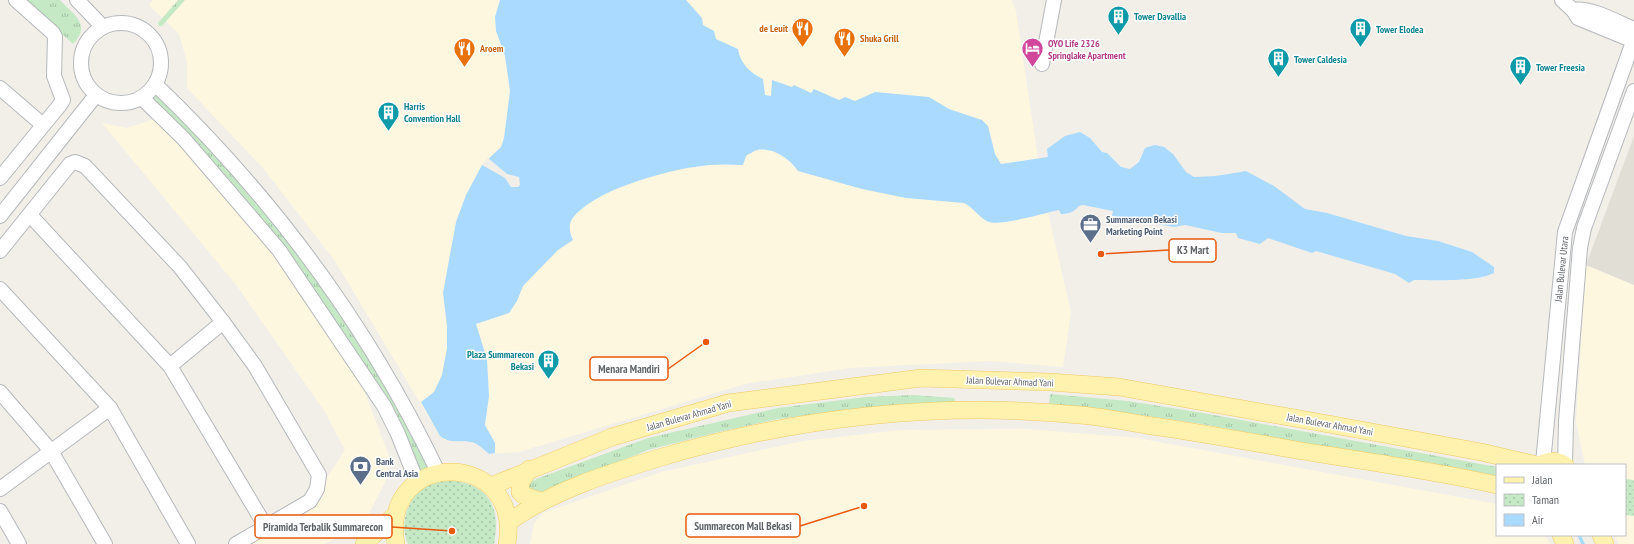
<svg xmlns="http://www.w3.org/2000/svg" width="1634" height="544" font-family="'PT Sans Narrow',sans-serif">
<style>
.commercial{fill:#fef7e0}
.education{fill:#e1ded6}
.grass{fill:url(#grass-tufts)}
.park{fill:url(#park-dots)}
.water{fill:#aadaff}
.pier{fill:#f1efe8}
.lines{fill:none;stroke-linecap:round;stroke-linejoin:round}
.stream{stroke:#aadaff;stroke-width:3.5}
.minor-casing{stroke:#b5b8bc;stroke-width:16}
.major-casing{stroke:#f2c960;stroke-width:18}
.minor{stroke:#fff;stroke-width:14}
.major{stroke:#fff2af;stroke-width:17}
.labels{text-anchor:middle;stroke-width:3;stroke-linejoin:round;paint-order:stroke}
.culture-label{font-size:10px;font-weight:bold;fill:#0d838f;stroke:#fff;text-anchor:start}
.food-label{font-size:10px;font-weight:bold;fill:#c56008;stroke:#fff;text-anchor:start}
.hotel-label{font-size:10px;font-weight:bold;fill:#b23c85;stroke:#fff;text-anchor:start}
.service-label{font-size:10px;font-weight:bold;fill:#4e5e75;stroke:#fff;text-anchor:start}
.street-label{font-size:10px;fill:#5f6368;stroke:#fff}
.leader{fill:none;stroke:#e8590c;stroke-width:1.5}
.callout-dot{fill:#e8590c;stroke:#fff;stroke-width:1.5}
.callout{fill:#fff;stroke:#e8590c;stroke-width:1.5}
.callout-label{font-size:11px;text-anchor:middle;font-weight:bold;fill:#5f6368}
</style>
<defs>
<pattern id="grass-tufts" width="24" height="20" patternUnits="userSpaceOnUse"><rect width="24" height="20" fill="#c5e8c5"/><path d="M3 7l-1-3M5 7V3M7 7l1-3M15 17l-1-3M17 17v-4M19 17l1-3" fill="none" stroke="#a3c0a4"/></pattern>
<pattern id="park-dots" width="8" height="8" patternUnits="userSpaceOnUse"><rect width="8" height="8" fill="#c5e8c5"/><path d="M2 2h.1M6 6h.1" fill="none" stroke="#a3c0a4" stroke-width="1.8" stroke-linecap="round"/></pattern>
</defs>
<rect width="100%" height="100%" fill="#f1efe8"/>
<g class="commercial">
<path d="M153,0H1012L1016,11L1038,159L1048,213L1071,312L1063,367L990,361L849,368L745,384L519,452L489,454L479,445L470,442L445,440L440,436L335,261L263,168L187,88V62L179,34L149,5Z"/>
<path d="M154,119L214,175L299,280L355,366L389,456L385,482L367,517L356,527L325,544H236L315,496L345,450L325,412L237,286L102,123L127,128Z"/>
<path d="M1586,265L1634,285V544H1619L1614,535H1625V465H1585L1576,422Z"/>
<path d="M1027,429L1137,438L1497,504V535H1545L1550,544H530L534,524L543,513L661,472L803,441L900,430Z"/>
</g>
<path class="education" d="M1634,136V285L1586,265Z"/>
<g class="grass">
<path d="M24,0H60C74,15 92,25 73,44Z"/>
<path d="M178,0H185L162,26H159L158,23Z"/>
<path d="M156,84L314,264L438,472L417,482L398,434L311,295L142,98Z"/>
<path d="M1050,394L1128,401L1203,413L1497,467V479L1202,424L1127,413L1049,405Z"/>
<path d="M914,395L954,398L956,403L863,408L778,419L718,432L648,450L536,495L529,493L527,485L536,479L648,438L778,408L866,397Z"/>
</g>
<g class="park">
<path d="M1625,479L1634,480V516L1625,515Z"/>
<path d="M445,480C486,482 502,504 494,544H408C398,523 409,494 430,485C435,483 440,482 445,480Z"/>
</g>
<path class="water" d="M500,0H686L702,18L703,25L714,31L716,39L738,49C740,63 750,73 763,79L765,95L771,96L772,80L792,87L794,85L811,93L814,89L839,100L845,97L855,101L875,92L929,97L949,109L982,120L988,126L995,154L1001,164L1048,157L1047,149L1065,136L1080,132L1090,138L1102,152L1107,153L1121,167L1130,169L1139,162L1145,148L1155,145L1164,147L1173,154L1186,172L1194,177L1216,176L1246,171L1274,186L1305,209L1327,213L1406,236L1438,241L1472,252L1494,267V273C1477,282 1434,280 1414,280L1409,283L1395,274L1316,251L1312,253L1268,238L1260,244L1238,238L1236,233H1222L1185,225L1174,227L1112,216L1113,211L1083,205L1079,206C1074,212 1069,214 1061,214L1059,210C1045,213 1001,226 989,222C979,218 973,207 964,203L906,198L862,189L798,171C790,159 773,147 757,150C754,151 749,154 746,156L743,165C727,164 710,164 694,167C661,172 592,191 572,219C568,225 570,234 573,240L558,250L523,286L517,301L509,313L476,324L487,359L489,396L485,425L495,443V453L489,454C483,449 478,443 470,442C459,440 450,444 440,436L421,402L434,392L442,375L447,348V326L443,293L456,222L466,195L482,165L501,147L504,138L510,91L505,56L496,31L495,17Z"/>
<path class="pier" d="M488,158L507,174L519,177L520,185L518,187H511L505,178L482,165Z"/>
<g class="lines">
<path class="stream" d="M1579,535L1583,544"/>
<defs>
<g id="minor">
<path d="M77,0L103,27"/>
<path d="M1562,0L1573,10L1578,18L1634,41"/>
<path d="M1573,10C1589,6 1619,23 1634,29"/>
<circle cx="121" cy="63" r="40"/>
<path d="M1042,64L1054,0"/>
<path d="M155,84C272,196 368,326 438,472"/>
<path d="M0,88L43,125"/>
<path d="M142,98L184,139L279,250L384,406L398,434L417,482"/>
<path d="M0,178L59,106L63,100L54,76L55,37L53,33L16,0"/>
<path d="M30,215L170,366L266,527"/>
<path d="M0,216L96,95"/>
<path d="M0,251L70,164L75,162L85,166L180,267L223,322L255,366L319,475L317,489L310,501L236,544"/>
<path d="M0,289L110,408L188,544"/>
<path d="M170,366L223,322"/>
<path d="M0,392L51,451L105,544"/>
<path d="M1543,463L1565,232L1634,39"/>
<path d="M1565,465L1566,421L1580,248L1584,228L1634,91"/>
<path d="M0,489L110,408"/>
<path d="M0,511L19,544"/>
</g>
<g id="major">
<path d="M1540,465C1548,460 1557,460 1565,465"/>
<path d="M529,469L521,482L520,492L523,495L540,501"/>
<path d="M491,486L612,437L728,403L921,378L1050,382L1119,387L1334,425L1481,452L1537,465"/>
<path d="M509,522C551,491 612,472 662,457C797,417 940,401 1080,415C1102,417 1124,421 1146,425C1196,432 1246,441 1296,450C1363,461 1431,470 1497,485"/>
<path d="M1561,535L1565,544"/>
<path d="M1601,535L1605,544"/>
<path d="M364,544L395,515"/>
<path d="M396,544C379,448 523,448 507,544"/>
</g>
</defs>
<use href="#minor" class="minor-casing"/>
<use href="#major" class="major-casing"/>
<use href="#minor" class="minor"/>
<use href="#major" class="major"/>
</g>
<defs>
<symbol id="building-pin" viewBox="-11 -11 22 30"><path d="M0 17L-7.5 6A9.5 9.5 0 1 1 7.5 6Z" fill="#0f9aa8" stroke="#fff"/><path d="M-4-6H4V6H1V3H-1V6H-4ZM-2.5-4.3h1.7v1.8h-1.7ZM.8-4.3h1.7v1.8H.8ZM-2.5-1h1.7V.8h-1.7ZM.8-1h1.7V.8H.8Z" fill="#fff"/></symbol>
<symbol id="restaurant-pin" viewBox="-11 -11 22 30"><path d="M0 17L-7.5 6A9.5 9.5 0 1 1 7.5 6Z" fill="#e8710a" stroke="#fff"/><path d="M-5-6h1v4h1v-4h1v4h1v-4h1v5L-1.5 .5V6h-2V.5L-5-1ZM5-6V6H3V1.5H1.5Q1.5-4 5-6Z" fill="#fff"/></symbol>
<symbol id="hotel-pin" viewBox="-11 -11 22 30"><path d="M0 17L-7.5 6A9.5 9.5 0 1 1 7.5 6Z" fill="#d1479c" stroke="#fff"/><path d="M-6-4.5h1.5V1H6V5H4.5V3h-9V5H-6ZM-4 0a1.8 1.8 0 1 1 3.6 0ZM.5 0V-2.5h3Q6-2.5 6 0Z" fill="#fff"/></symbol>
<symbol id="office-pin" viewBox="-11 -11 22 30"><path d="M0 17L-7.5 6A9.5 9.5 0 1 1 7.5 6Z" fill="#5c6f8a" stroke="#fff"/><path d="M-6-3h4V-5.5h4V-3h4V5H-6ZM-1-4.5V-3h2v-1.5ZM-6 0V1H6V0Z" fill="#fff"/></symbol>
<symbol id="bank-pin" viewBox="-11 -11 22 30"><path d="M0 17L-7.5 6A9.5 9.5 0 1 1 7.5 6Z" fill="#5c6f8a" stroke="#fff"/><path d="M-6-4H6V4H-6ZM0-2.3a2.3 2.3 0 1 0 0 4.6a2.3 2.3 0 1 0 0-4.6Z" fill="#fff"/></symbol>
</defs>
<g fill-rule="evenodd">
<use href="#building-pin" x="1106" y="4" width="25" height="34"/>
<use href="#restaurant-pin" x="790" y="16" width="25" height="34"/>
<use href="#building-pin" x="1348" y="16" width="25" height="34"/>
<use href="#restaurant-pin" x="832" y="26" width="25" height="34"/>
<use href="#restaurant-pin" x="452" y="36" width="25" height="34"/>
<use href="#hotel-pin" x="1020" y="36" width="25" height="34"/>
<use href="#building-pin" x="1266" y="46" width="25" height="34"/>
<use href="#building-pin" x="1508" y="54" width="25" height="34"/>
<use href="#building-pin" x="376" y="100" width="25" height="34"/>
<use href="#office-pin" x="1078" y="212" width="25" height="34"/>
<use href="#building-pin" x="536" y="348" width="25" height="34"/>
<use href="#bank-pin" x="348" y="454" width="25" height="34"/>
</g>
<g class="labels">
<g class="culture-label">
<text x="1134" y="20">Tower Davallia</text>
<text x="1376" y="33">Tower Elodea</text>
<text x="1294" y="63">Tower Caldesia</text>
<text x="1536" y="71">Tower Freesia</text>
<text x="404" y="110">Harris<tspan x="404" dy="12">Convention Hall</tspan></text>
<text x="534" y="358" text-anchor="end">Plaza Summarecon<tspan x="534" dy="12">Bekasi</tspan></text>
</g>
<g class="food-label">
<text x="788" y="32" text-anchor="end">de Leuit</text>
<text x="860" y="42">Shuka Grill</text>
<text x="480" y="52">Aroem</text>
</g>
<g class="hotel-label">
<text x="1048" y="47">OYO Life 2326<tspan x="1048" dy="12">Springlake Apartment</tspan></text>
</g>
<g class="service-label">
<text x="1106" y="223">Summarecon Bekasi<tspan x="1106" dy="12">Marketing Point</tspan></text>
<text x="376" y="465">Bank<tspan x="376" dy="12">Central Asia</tspan></text>
</g>
<g class="street-label">
<text transform="translate(1561 269) rotate(-84)" y="4">Jalan Bulevar Utara</text>
<text transform="translate(1010 381) rotate(2)" y="4">Jalan Bulevar Ahmad Yani</text>
<text transform="translate(689 415) rotate(-16)" y="4">Jalan Bulevar Ahmad Yani</text>
<text transform="translate(1330 424) rotate(10)" y="4">Jalan Bulevar Ahmad Yani</text>
</g>
</g>
<path class="leader" d="M1101 254L1169 250M706 342L668 369M864 506L800 526M452 531L392 527"/>
<g class="callout-dot">
<circle cx="1101" cy="254" r="4"/>
<circle cx="706" cy="342" r="4"/>
<circle cx="864" cy="506" r="4"/>
<circle cx="452" cy="531" r="4"/>
</g>
<g class="callout">
<rect x="1169" y="239" width="47" height="23" rx="4"/>
<rect x="590" y="357" width="78" height="23" rx="4"/>
<rect x="686" y="514" width="114" height="23" rx="4"/>
<rect x="255" y="515" width="137" height="23" rx="4"/>
</g>
<g class="callout-label">
<text x="1193" y="254">K3 Mart</text>
<text x="629" y="373">Menara Mandiri</text>
<text x="743" y="530">Summarecon Mall Bekasi</text>
<text x="323" y="531">Piramida Terbalik Summarecon</text>
</g>
<rect x="1496" y="464" width="130" height="72" fill="#ffffff" stroke="#bfc1c3"/>
<rect x="1504" y="477" width="20" height="6" fill="#fff2af" stroke="#bfc1c3"/>
<text x="1532" y="484" font-size="12" fill="#5f6368">Jalan</text>
<rect x="1504" y="494" width="20" height="12" fill="url(#park-dots)" stroke="#bfc1c3"/>
<text x="1532" y="504" font-size="12" fill="#5f6368">Taman</text>
<rect x="1504" y="514" width="20" height="12" fill="#aadaff" stroke="#bfc1c3"/>
<text x="1532" y="524" font-size="12" fill="#5f6368">Air</text>
</svg>
